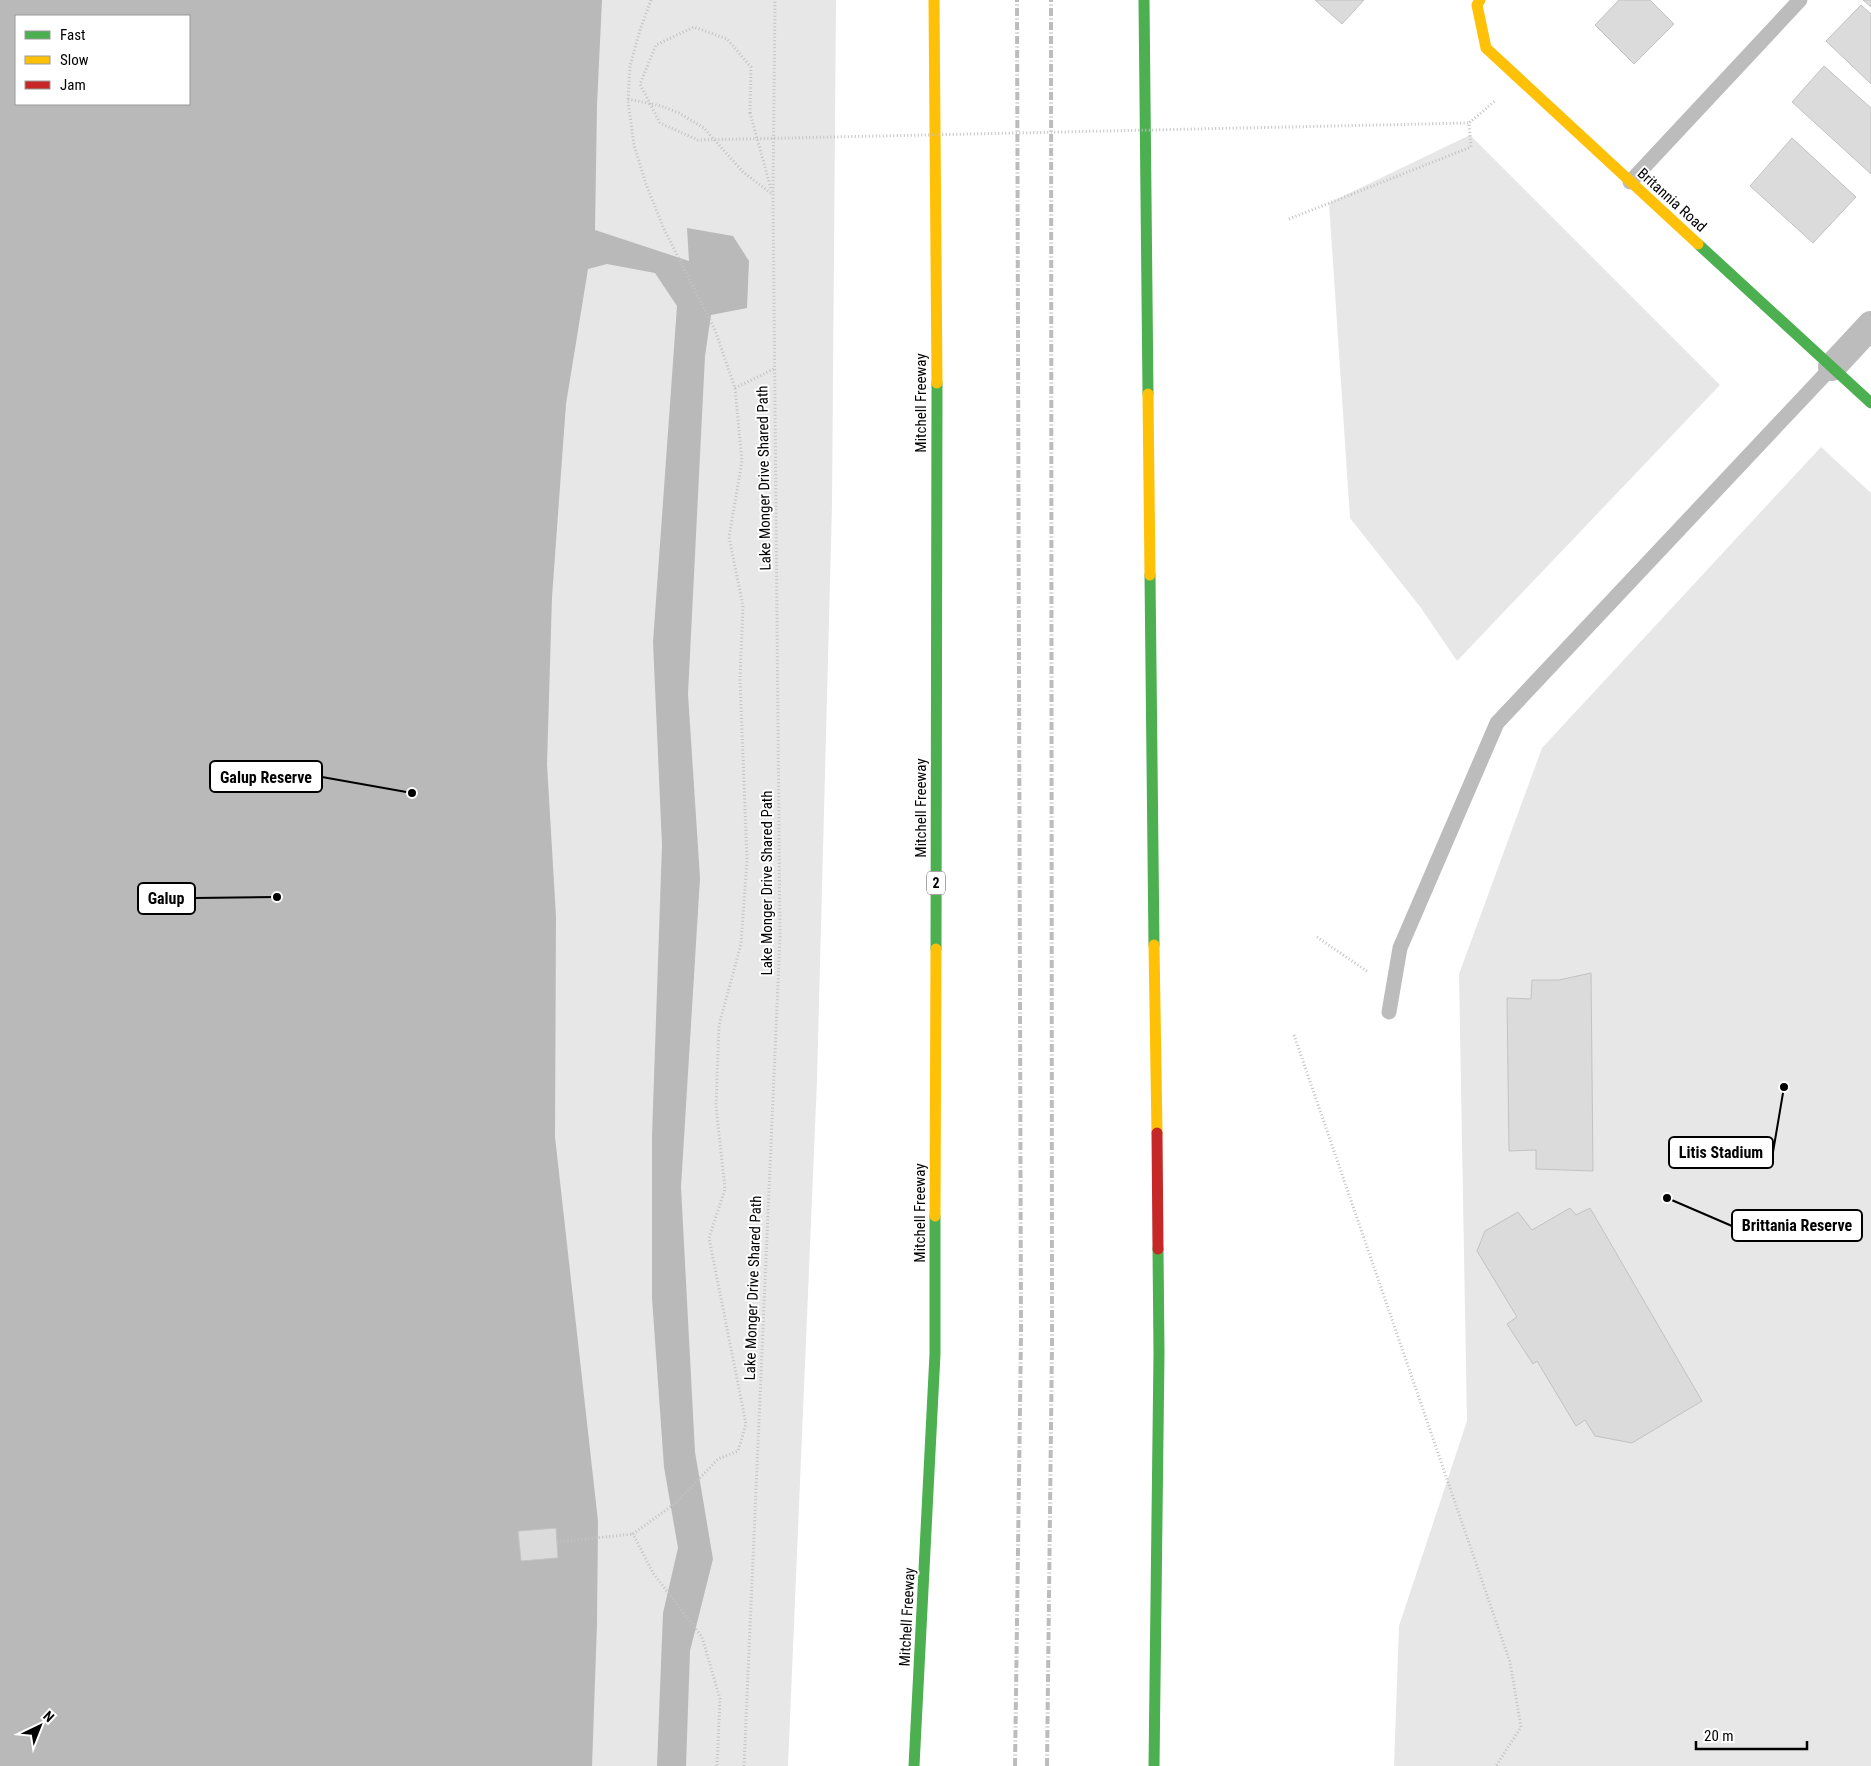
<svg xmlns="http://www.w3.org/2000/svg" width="1871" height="1766" font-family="'Roboto Condensed',sans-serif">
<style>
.green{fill:#e7e7e7;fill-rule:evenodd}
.water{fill:#b9b9b9;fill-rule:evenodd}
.building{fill:#dbdbdb;stroke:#c2c2c2}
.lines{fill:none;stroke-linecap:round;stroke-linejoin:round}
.path{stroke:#c2c2c2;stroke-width:3;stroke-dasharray:1 2.5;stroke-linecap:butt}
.lane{stroke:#bcbcbc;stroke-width:15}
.street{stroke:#bcbcbc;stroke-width:28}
.fast{stroke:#4caf50;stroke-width:11}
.slow{stroke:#ffc107;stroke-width:11}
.jam{stroke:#c62828;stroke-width:11}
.rail{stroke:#bcbcbc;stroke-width:4;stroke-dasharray:8 2.5 1 2.5;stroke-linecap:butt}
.path-bridge{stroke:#c2c2c2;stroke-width:3;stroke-dasharray:1 2.5;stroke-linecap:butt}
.labels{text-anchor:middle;stroke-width:4;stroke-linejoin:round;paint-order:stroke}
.shield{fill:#fff;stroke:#4c4c4c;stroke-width:1}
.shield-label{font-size:14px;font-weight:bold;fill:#000}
.street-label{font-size:15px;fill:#000;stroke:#fff}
.leader{fill:none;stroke:#000;stroke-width:2}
.callout-dot{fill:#000;stroke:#fff;stroke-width:2}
.callout{fill:#fff;stroke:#000;stroke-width:2}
.callout-label{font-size:16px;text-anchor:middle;font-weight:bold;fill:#000}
</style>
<rect width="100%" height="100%" fill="#fff"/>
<g class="green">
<path d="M0,0H836L832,505L817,1080L788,1766H0ZM16,16H189V104H16Z"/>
<path d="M1470,135L1720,385L1457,661L1421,608L1350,518L1329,203Z"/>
<path d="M1821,447L1871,493V1766H1394L1399,1626L1467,1421L1459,974L1542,748Z"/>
</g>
<path class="water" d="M0,0H602L597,105L595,230L689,261L687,228L733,236L749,261L747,308L711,315L705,356L688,694L700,878L681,1187L695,1452L713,1559L690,1651L686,1766H657L663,1613L678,1548L664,1467L652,1298V1136L662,845L653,642L677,306L655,273L607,264L588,269L566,404L552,597L547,764L556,917L555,1137L598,1521L597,1624L592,1766H0ZM16,16H189V104H16Z"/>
<g class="building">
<path d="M1315,0H1364L1342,24Z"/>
<path d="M1619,0H1650L1674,24L1634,64L1595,25Z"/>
<path d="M1863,0H1871V7Z"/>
<path d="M1861,5L1871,14V84L1826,41Z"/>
<path d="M1824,66L1871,108V174L1792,102Z"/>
<path d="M1792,138L1856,197L1813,243L1750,186Z"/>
<path d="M1591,973L1593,1171L1536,1169V1150L1509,1151L1507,998L1531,999L1532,980H1559Z"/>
<path d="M1570,1208L1576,1215L1590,1208L1702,1401L1632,1443L1595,1436L1585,1420L1576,1426L1537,1361L1533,1364L1507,1324L1517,1317L1477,1251L1485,1231L1518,1212L1532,1230Z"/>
<path d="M556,1528L558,1558L521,1561L518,1531Z"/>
</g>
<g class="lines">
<g class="path">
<path d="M651,0L640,30L630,66L628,101L634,145L646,184L664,229L715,330L735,388L742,461L729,537L743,606L740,679L747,860L741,944L719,1025L716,1106L725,1189L709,1238L746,1424L738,1451L718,1459L677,1502L633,1534L653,1573L702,1637L720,1699L717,1766"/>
<path d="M628,99L661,106L679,113L704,128L743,172L772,194"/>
<path d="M750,113L771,189"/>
<path d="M1289,219L1471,147L1469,123L1495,101"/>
<path d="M735,388L774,369"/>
<path d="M1317,937L1368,972"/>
<path d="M1294,1035L1510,1662L1521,1727L1496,1766"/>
<path d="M557,1542L633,1534"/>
<path d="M744,1766L780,937L773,195L775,0"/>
</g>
<g class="lane">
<path d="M1630,182L1800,0"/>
<path d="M1389,1012L1400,948L1497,723L1832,367"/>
</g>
<path class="street" d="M1832,367L1871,325"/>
<g class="fast">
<path d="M1144,0L1148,394"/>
<path d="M1698,244L1871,403"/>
<path d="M1150,575L1154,945"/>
<path d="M936,949L937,383"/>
<path d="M914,1766L935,1354V1216"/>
<path d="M1154,1766L1159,1353L1158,1249"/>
</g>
<g class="slow">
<path d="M934,0L937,383"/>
<path d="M1480,0L1477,5L1486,48L1698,244"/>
<path d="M1148,394L1150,575"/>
<path d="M1154,945L1157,1133"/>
<path d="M935,1216L936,949"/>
</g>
<path class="jam" d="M1157,1133L1158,1249"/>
<g class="rail">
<path d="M1015,1766L1021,1335L1017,0"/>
<path d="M1047,1766L1052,1343L1051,0"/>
</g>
<path class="path-bridge" d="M750,113L751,67L727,39L694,27L656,45L640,84L660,123L698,140L1469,123"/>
</g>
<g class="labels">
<rect class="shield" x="927" y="871.5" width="18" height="23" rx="4"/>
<g class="shield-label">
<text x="936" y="888">2</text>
</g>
<g class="street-label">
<text transform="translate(1672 200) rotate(42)" y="5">Britannia Road</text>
<text transform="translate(921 403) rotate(-90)" y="5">Mitchell Freeway</text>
<text transform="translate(764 478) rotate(-91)" y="5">Lake Monger Drive Shared Path</text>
<text transform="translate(921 808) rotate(-90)" y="5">Mitchell Freeway</text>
<text transform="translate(767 883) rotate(-90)" y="5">Lake Monger Drive Shared Path</text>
<text transform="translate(920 1213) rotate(-90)" y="5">Mitchell Freeway</text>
<text transform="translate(753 1288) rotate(-88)" y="5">Lake Monger Drive Shared Path</text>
<text transform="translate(907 1617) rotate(-87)" y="5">Mitchell Freeway</text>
</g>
</g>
<path class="leader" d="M412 793L322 777M277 897L195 898M1784 1087L1773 1152M1667 1198L1732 1226"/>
<g class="callout-dot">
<circle cx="412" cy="793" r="5"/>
<circle cx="277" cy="897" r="5"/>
<circle cx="1784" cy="1087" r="5"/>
<circle cx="1667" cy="1198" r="5"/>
</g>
<g class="callout">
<rect x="210" y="761" width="112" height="31" rx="5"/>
<rect x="138" y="883" width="57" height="31" rx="5"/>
<rect x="1669" y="1137" width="104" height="31" rx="5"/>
<rect x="1732" y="1210" width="130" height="31" rx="5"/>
</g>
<g class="callout-label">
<text x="266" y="783">Galup Reserve</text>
<text x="166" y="904">Galup</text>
<text x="1721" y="1158">Litis Stadium</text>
<text x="1797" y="1231">Brittania Reserve</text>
</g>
<rect x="15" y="15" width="175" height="90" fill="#ffffff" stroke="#999999"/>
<rect x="25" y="31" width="25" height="8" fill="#4caf50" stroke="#999999"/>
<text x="60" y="40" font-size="15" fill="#000000">Fast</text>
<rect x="25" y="56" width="25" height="8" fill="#ffc107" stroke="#999999"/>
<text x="60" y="65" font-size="15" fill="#000000">Slow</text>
<rect x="25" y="81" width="25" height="8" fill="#c62828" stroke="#999999"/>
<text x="60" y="90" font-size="15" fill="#000000">Jam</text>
<g transform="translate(40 1726) rotate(43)" stroke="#ffffff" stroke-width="4" paint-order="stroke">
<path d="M0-4L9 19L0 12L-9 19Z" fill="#000000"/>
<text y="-8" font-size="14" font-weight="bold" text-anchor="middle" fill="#000000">N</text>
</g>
<path d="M1696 1741v8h111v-8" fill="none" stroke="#000000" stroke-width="2.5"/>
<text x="1704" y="1741" font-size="15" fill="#000000" stroke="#ffffff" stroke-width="4" paint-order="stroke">20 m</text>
</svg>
